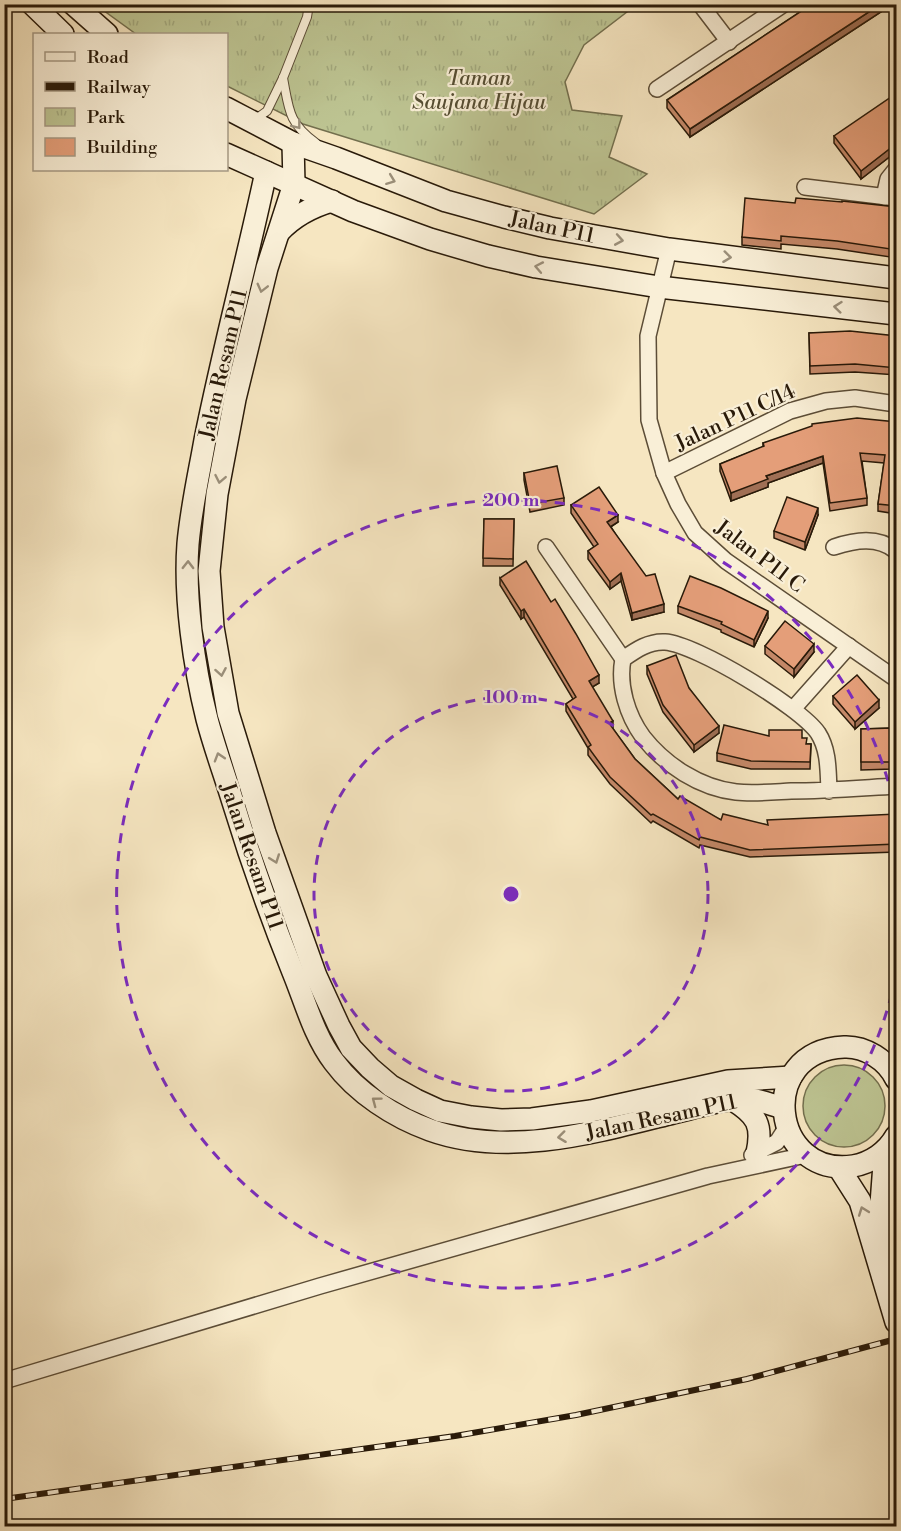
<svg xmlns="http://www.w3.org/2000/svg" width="901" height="1531" font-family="'Libre Bodoni',serif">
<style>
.grass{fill:#bdc492;stroke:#736f4e;stroke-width:1.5}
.park{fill:url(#park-tufts);stroke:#736f4e;stroke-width:1.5}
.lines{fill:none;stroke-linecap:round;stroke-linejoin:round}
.service-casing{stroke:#5c4d37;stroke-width:10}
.minor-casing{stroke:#5c4d37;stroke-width:18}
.secondary-casing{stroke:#291a09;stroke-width:24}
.service{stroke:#f9efd7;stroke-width:8}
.minor{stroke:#f9efd7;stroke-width:15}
.secondary{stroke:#f9efd7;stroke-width:21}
.rail-casing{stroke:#291a09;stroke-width:6}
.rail{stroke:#f9efd7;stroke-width:4;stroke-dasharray:11;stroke-linecap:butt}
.wall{fill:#c48868;stroke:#291a09;stroke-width:1.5}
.shaded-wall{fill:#a06f55;stroke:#291a09;stroke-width:1.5}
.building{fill:#e49e79;stroke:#291a09;stroke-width:1.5}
.oneway{stroke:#9b8f7a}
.ring{fill:none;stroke:#7b2cbf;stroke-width:3;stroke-dasharray:10 8}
.labels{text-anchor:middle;stroke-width:4.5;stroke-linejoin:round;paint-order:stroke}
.park-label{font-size:21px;font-style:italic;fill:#554d32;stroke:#f9efd7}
.street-label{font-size:21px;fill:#291a09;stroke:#f9efd7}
.centre{fill:#7b2cbf;stroke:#f9efd7;stroke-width:3}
.ring-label{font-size:18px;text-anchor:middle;font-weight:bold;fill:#7b2cbf;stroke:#f9efd7;stroke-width:4.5;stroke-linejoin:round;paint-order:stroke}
</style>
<defs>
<pattern id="park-tufts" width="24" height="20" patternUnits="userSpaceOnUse" patternTransform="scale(1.5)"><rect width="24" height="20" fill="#bdc492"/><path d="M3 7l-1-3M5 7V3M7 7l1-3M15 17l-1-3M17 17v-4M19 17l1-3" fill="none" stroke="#a2a87d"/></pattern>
</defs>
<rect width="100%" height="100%" fill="#f6e6c1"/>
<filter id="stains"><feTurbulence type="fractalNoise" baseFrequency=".00333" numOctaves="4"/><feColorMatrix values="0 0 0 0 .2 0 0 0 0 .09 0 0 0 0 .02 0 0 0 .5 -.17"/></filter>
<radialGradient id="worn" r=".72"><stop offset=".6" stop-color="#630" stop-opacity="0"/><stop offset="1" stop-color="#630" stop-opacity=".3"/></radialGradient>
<circle class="grass" cx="844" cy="1106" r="41"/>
<path class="park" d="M96,5H636L584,45L565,82L572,110L622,116L609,157L647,174L594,214L303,124L227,86L226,34H136Z"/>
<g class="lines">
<defs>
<g id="service">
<path d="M283,78C289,109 288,123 316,143"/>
<path d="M253,119L260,116L267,111L283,78L307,17L309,4"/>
</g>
<g id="minor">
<path d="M700,4L729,42"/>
<path d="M657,89L784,4"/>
<path d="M805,187L896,198"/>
<path d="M884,197L888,179L896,169"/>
<path d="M669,249L648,336L649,420L664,473L678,504L695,533L726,561L896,679"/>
<path d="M664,473L790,411L826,401L855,398L896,404"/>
<path d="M546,547L623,659"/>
<path d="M834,547C855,540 878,536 896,551"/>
<path d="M793,709L849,646"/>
<path d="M829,791C828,771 829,750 818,733C800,707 696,644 665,642C649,641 636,650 623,659C618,685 627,715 643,737C665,765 700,788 736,792C753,794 773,792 791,791C826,791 861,788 896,786"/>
<path d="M752,1155L777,1142L786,1128"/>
<path d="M4,1381L320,1286L708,1176L806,1155"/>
</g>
<g id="secondary">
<path d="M32,4L63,34"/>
<path d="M73,4L107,34"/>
<path d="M226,108L293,143L336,158L446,201L504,217L550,228L669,249L896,278"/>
<path d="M293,143L294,184L267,268L235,399L217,494L209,571L213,627L228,713L265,833L316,976L339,1026L351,1048L370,1068L391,1086L416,1100L440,1111L471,1117L501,1120L532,1119L591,1111L728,1081L791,1077"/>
<path d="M226,154L353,211L430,239L488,256L536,267L659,287L896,314"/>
<path d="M266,172C247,261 223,350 205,440C199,474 191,509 188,544C184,597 194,667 207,719C214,746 224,773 232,799C250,858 270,915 293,972C305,1001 314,1036 334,1062C357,1093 394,1117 430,1130C508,1158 597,1132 673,1113C697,1108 724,1097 749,1099C760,1100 772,1105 783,1108"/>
<path d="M279,232C294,216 311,207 332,201"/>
<path d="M896,1079C887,1060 865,1046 844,1047C755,1051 771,1178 853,1166C871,1163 887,1152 896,1136"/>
<path d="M733,1100C757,1115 763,1125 757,1153"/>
<path d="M885,1151L881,1204L890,1262"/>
<path d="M839,1168L860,1201L896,1322"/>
</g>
</defs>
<use href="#service" class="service-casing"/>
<use href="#minor" class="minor-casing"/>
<use href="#secondary" class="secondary-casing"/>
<use href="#service" class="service"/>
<use href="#minor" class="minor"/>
<use href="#secondary" class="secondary"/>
<defs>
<path id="rail" d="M4,1499L455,1436L576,1415L747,1379L896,1339"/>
</defs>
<use href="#rail" class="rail-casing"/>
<use href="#rail" class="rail"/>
</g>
<g class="wall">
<path d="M812,4H893L690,137L667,108V100Z"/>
<path d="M834,136L897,151L861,179L834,143Z"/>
<path d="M795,203L897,207V258L837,249L781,244V249L742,245V237Z"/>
<path d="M809,333L897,336V375L855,372L810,374Z"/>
<path d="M897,422V514L878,511V504L884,463L862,461L867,498V505L830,511L823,463L768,483V487L731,501L720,471V464L763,447V443Z"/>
<path d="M524,473L564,498V505L530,512L524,480Z"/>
<path d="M571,505L618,522L611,527L664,612L632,620L621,581L610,589L588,559V551L594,547L571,513Z"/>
<path d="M818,515L805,550L774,538V531Z"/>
<path d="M484,519H514L513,566H483Z"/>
<path d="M500,578L599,683L592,687L613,729L635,759L678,799L721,820L768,825L897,814V852L750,857L700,845L699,848L653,821L651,823L610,784L588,755V748L566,711V704L573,699L524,617L521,619L500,585Z"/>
<path d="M678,606L768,618L754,647L721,632V630L678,613Z"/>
<path d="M765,646L814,652L794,677L765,654Z"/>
<path d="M647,666L689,688L719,733L694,752L663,712L647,674Z"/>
<path d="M833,696L879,708L855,729L833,704Z"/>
<path d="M893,728V769L861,770V729Z"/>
<path d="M769,736L802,738L806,744H811L810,769H751L717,761V753Z"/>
</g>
<g class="shaded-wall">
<path d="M881,4H893L690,137V129Z"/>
<path d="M897,143V151L861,179V171Z"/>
<path d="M823,456V463L768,483V487L731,501V493L766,476Z"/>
<path d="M818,508V515L805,550V542Z"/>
<path d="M618,515V522L607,529V522Z"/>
<path d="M621,573V581L610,589V582Z"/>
<path d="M664,604V612L632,620V613Z"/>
<path d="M524,609V617L521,619V611Z"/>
<path d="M768,611V618L754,647V640Z"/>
<path d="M814,644V652L794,677V669Z"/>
<path d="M599,675V683L589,689V681Z"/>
<path d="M879,700V708L855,729V722Z"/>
<path d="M613,721V728L609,731V723Z"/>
<path d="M719,726V733L694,752V745Z"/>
</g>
<g class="building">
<path d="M812,4H881L690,129L667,100Z"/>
<path d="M897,93V143L861,171L834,136Z"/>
<path d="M745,198L795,203L796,198L842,202V201L897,207V250L837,241L781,236V241L742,237Z"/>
<path d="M850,331L897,336V368L855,364L810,366L809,333Z"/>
<path d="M857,418L897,422V506L878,504L885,455L860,453L867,498L830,503L823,456L766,476L768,479L731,493L720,464L764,446L763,443L812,426V424Z"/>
<path d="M557,466L564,498L530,504L524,473Z"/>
<path d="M599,487L618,515L607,522L646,576L655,574L664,604L632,613L621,573L610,582L588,551L598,544L571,505Z"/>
<path d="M787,497L818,508L805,542L774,531Z"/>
<path d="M484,519H514L513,559L483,558Z"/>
<path d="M526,561L551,602L555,599L576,634L599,675L589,681L613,721L609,723L635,759L678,799L680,796L721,820L723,814L768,825L767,820L897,814V844L750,850L700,837L699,840L653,814L651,815L610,777L588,747L591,745L566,704L576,697L524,609L521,611L500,578Z"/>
<path d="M690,576L721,588L768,611L754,640L721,624L722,622L678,606Z"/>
<path d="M785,621L814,644L794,669L765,646Z"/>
<path d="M676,655L689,688L719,726L694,745L663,705L647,666Z"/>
<path d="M857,675L879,700L855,722L833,696Z"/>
<path d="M724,725L769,736V730H802V738H807L806,744H811L810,762L751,761L717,753Z"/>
<path d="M893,728V762H861V729Z"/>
</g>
<defs><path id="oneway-chevron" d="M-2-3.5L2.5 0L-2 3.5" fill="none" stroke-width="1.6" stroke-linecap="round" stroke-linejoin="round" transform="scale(1.5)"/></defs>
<g class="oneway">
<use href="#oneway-chevron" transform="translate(297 125) rotate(52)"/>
<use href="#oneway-chevron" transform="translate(391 180) rotate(21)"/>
<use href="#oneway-chevron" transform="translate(619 240) rotate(10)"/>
<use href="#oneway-chevron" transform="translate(727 257) rotate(7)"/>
<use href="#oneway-chevron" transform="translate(539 267) rotate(-169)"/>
<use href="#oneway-chevron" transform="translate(262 288) rotate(104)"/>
<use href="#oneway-chevron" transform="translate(838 307) rotate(-174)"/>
<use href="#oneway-chevron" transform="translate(220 479) rotate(101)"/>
<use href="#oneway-chevron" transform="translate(188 565) rotate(-89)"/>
<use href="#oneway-chevron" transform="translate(221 672) rotate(80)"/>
<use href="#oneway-chevron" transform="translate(219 757) rotate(-107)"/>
<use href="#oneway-chevron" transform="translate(275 859) rotate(70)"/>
<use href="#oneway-chevron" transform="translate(376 1101) rotate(-143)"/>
<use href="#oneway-chevron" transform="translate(562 1137) rotate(173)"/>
<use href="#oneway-chevron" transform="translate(863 1211) rotate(-110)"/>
</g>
<g class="ring">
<circle cx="511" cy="894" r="197"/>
<path d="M896 976A394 394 0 1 1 896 812"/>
</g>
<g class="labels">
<g class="park-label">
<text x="479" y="85">Taman<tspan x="479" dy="24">Saujana Hijau</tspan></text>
</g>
<g class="street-label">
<text transform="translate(552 227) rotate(12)" y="7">Jalan P11</text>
<text transform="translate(223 364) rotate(-77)" y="7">Jalan Resam P11</text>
<text transform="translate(735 417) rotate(-25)" y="7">Jalan P11 C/14</text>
<text transform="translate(760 556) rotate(37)" y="7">Jalan P11 C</text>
<text transform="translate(252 856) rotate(71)" y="7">Jalan Resam P11</text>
<text transform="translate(661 1117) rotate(-12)" y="7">Jalan Resam P11</text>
</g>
</g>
<circle cx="511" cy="894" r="9" class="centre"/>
<g class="ring-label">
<text x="511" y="506">200 m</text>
<text x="511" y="703">100 m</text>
</g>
<rect width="901" height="1531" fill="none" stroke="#f6e6c1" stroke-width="24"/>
<rect x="6" y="6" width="889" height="1519" fill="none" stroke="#291a09" stroke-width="3"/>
<rect x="12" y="12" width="877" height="1507" fill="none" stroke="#291a09" stroke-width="1.5"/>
<rect x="33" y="33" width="195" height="138" fill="#f9efd7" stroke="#a69a85" stroke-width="1.5"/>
<rect x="45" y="52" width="30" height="9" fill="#f9efd7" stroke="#a69a85" stroke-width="1.5"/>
<text x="87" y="63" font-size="18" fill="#291a09">Road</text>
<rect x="45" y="82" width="30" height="9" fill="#291a09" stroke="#a69a85" stroke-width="1.5"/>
<text x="87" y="93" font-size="18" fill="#291a09">Railway</text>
<rect x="45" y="108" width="30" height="18" fill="url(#park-tufts)" stroke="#a69a85" stroke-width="1.5"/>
<text x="87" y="123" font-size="18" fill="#291a09">Park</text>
<rect x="45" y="138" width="30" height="18" fill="#e49e79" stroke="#a69a85" stroke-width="1.5"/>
<text x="87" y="153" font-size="18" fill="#291a09">Building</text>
<rect width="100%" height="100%" filter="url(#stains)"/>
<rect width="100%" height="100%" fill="url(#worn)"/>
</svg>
